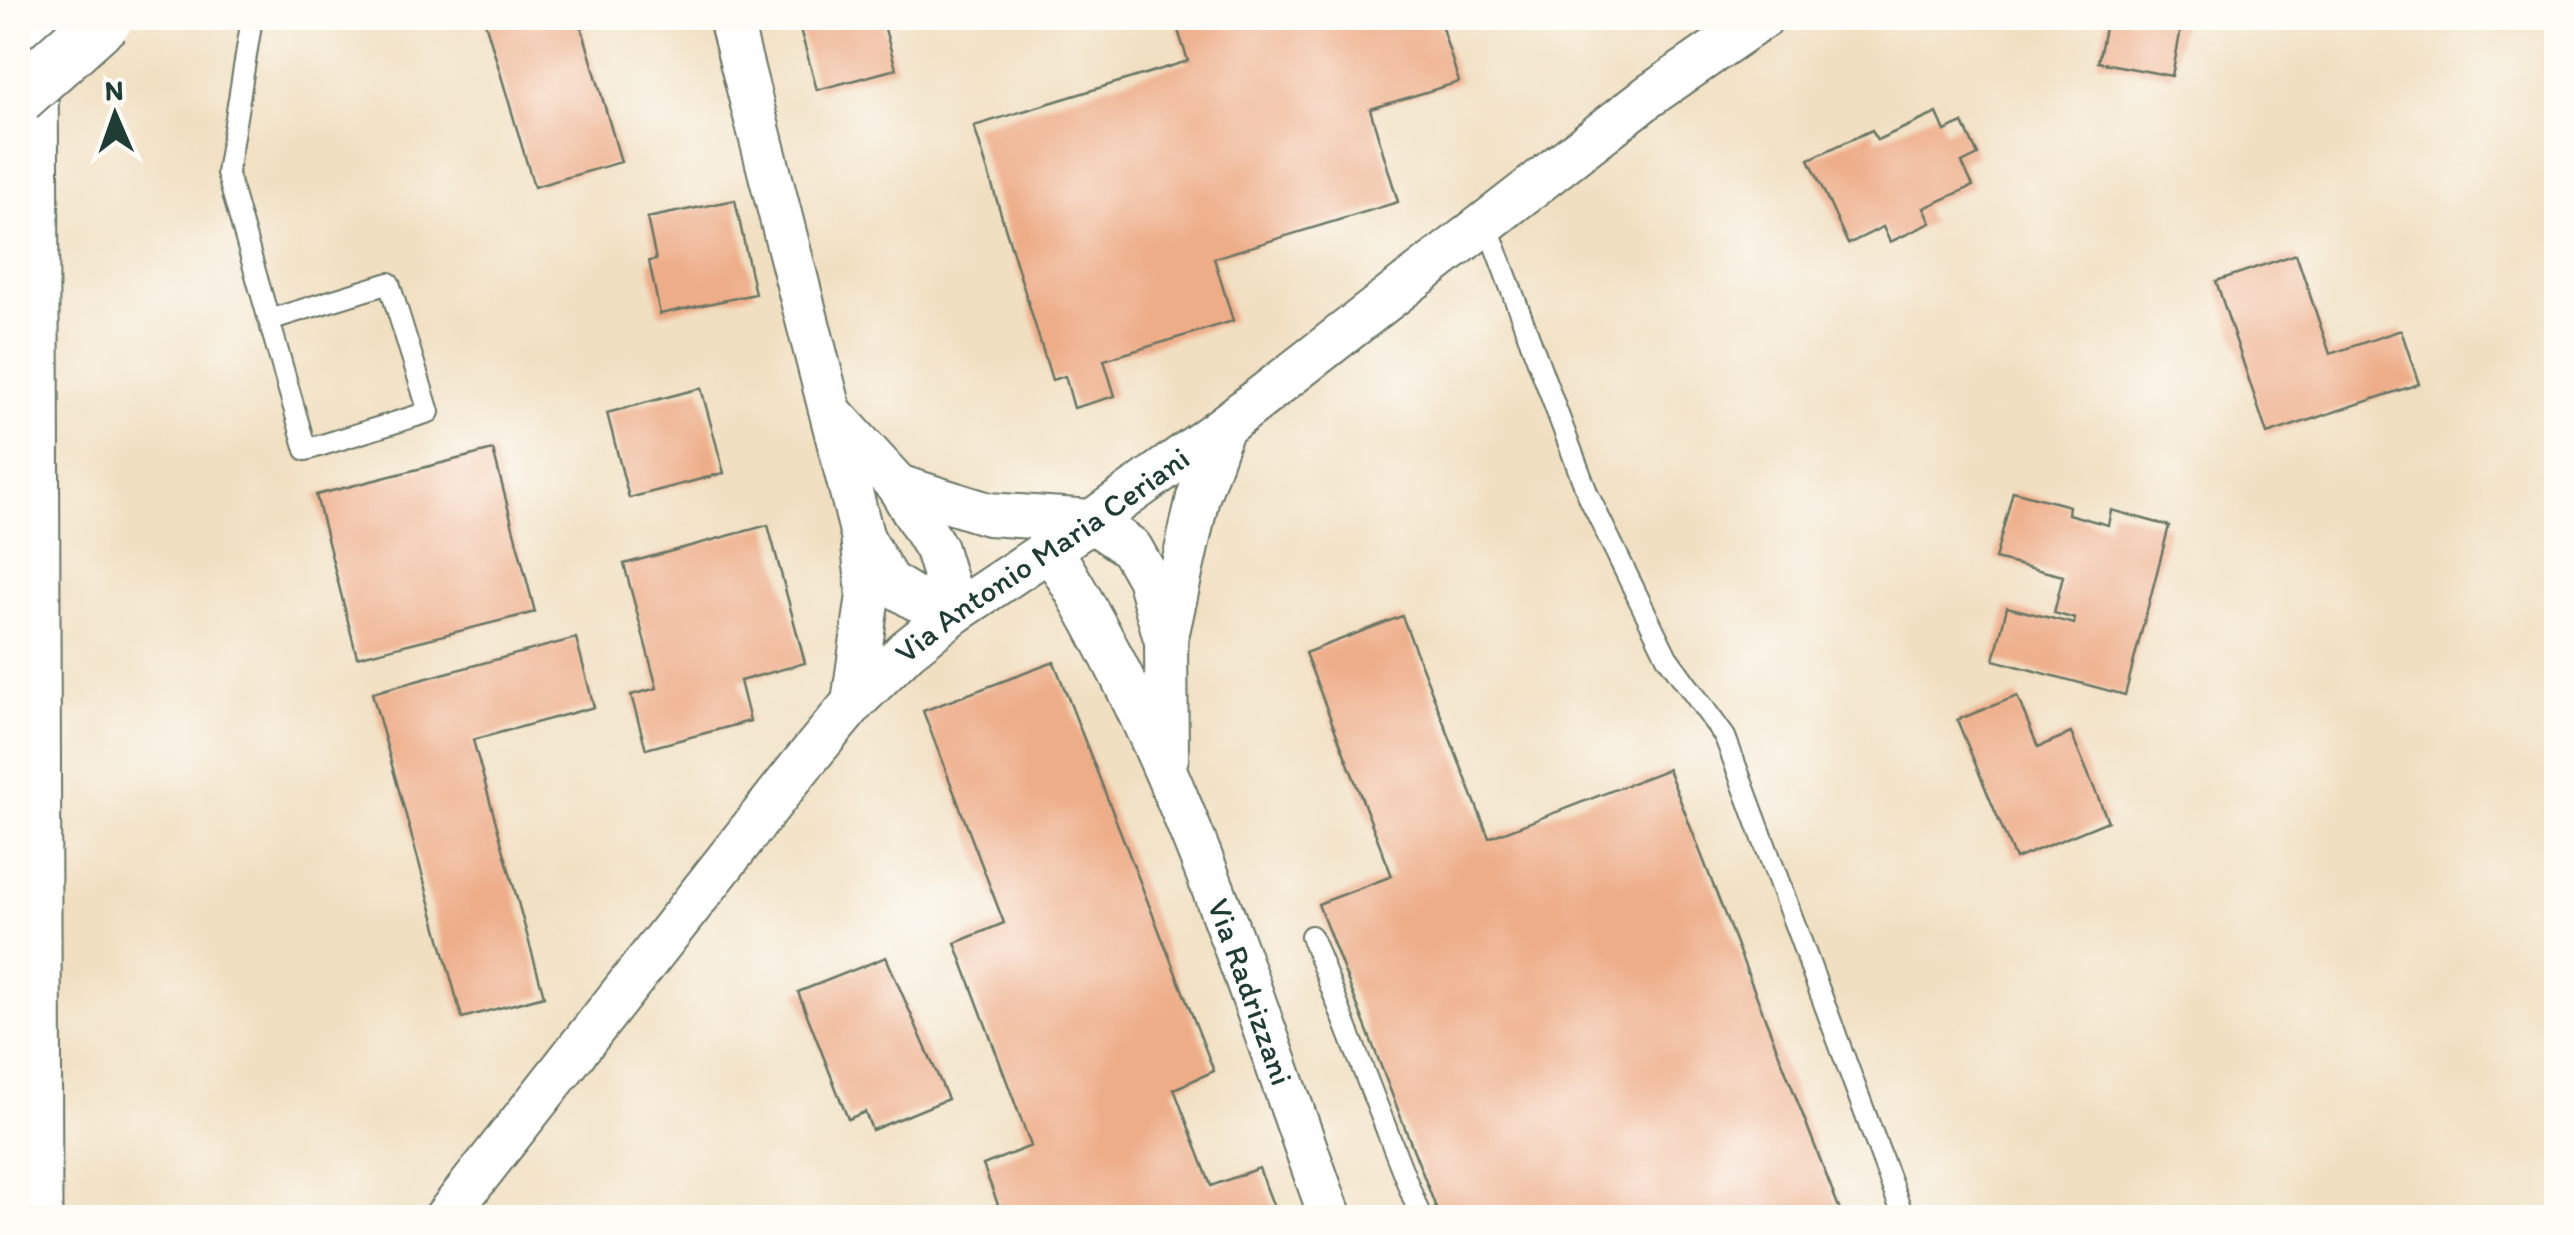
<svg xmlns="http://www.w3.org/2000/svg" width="2574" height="1235" font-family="Itim,sans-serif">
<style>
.building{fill:#eead89}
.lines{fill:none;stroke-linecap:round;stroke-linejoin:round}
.service-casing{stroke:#687665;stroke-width:24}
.minor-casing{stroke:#687665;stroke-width:46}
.motorway-casing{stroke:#687665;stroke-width:59}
.path{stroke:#687665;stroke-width:6;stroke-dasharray:2.5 8;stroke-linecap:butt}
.service{stroke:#fff;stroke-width:20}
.minor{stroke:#fff;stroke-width:42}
.motorway{stroke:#fff;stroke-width:55}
.primary-bridge-casing{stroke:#687665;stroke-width:59;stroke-linecap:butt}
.path-bridge{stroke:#687665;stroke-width:6;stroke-dasharray:2.5 8;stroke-linecap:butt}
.primary-bridge{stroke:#fff;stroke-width:55}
.labels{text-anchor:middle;stroke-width:8;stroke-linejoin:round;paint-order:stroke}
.street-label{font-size:32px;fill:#1f3d34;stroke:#fdfcf7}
</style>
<rect width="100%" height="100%" fill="#fdfcf7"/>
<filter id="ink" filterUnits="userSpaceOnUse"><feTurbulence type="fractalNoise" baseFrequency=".01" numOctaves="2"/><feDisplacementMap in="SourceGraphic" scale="20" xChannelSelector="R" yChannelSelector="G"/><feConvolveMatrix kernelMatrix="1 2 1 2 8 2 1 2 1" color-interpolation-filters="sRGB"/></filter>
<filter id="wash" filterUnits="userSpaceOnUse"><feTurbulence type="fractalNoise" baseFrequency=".0048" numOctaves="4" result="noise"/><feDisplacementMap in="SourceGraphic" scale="40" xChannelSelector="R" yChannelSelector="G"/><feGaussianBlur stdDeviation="2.25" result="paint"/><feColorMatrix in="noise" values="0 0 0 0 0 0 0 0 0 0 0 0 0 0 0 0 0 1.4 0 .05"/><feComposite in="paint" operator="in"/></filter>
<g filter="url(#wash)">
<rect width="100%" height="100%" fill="#f1dfc1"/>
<g id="blocks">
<g class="building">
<path d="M484,18H579L621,162L534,187Z"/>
<path d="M797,18H882L896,69L817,90Z"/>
<path d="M1174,18H1439L1459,82L1370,109L1398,202L1214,258L1233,321L1104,360L1115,396L1074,408L1065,376L1052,380L974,126L1188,61Z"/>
<path d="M2107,18H2183L2172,76L2098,62Z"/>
<path d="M1937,113L1945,131L1963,123L1978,155L1962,163L1973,186L1924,208L1931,223L1890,242L1883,227L1848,244L1809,159L1872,130L1877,140Z"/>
<path d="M735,200L755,294L660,314L649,261L656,260L647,218Z"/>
<path d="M2296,254L2330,354L2401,330L2419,384L2267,434L2216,281Z"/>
<path d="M701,388L724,473L629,498L607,413Z"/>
<path d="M493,450L535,612L357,657L316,495Z"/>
<path d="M2013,491L2069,506L2068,514L2108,525L2111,510L2169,526L2125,695L1994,660L2007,607L2074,624L2075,619L2054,613L2063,576L1995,559Z"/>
<path d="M768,525L805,663L740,681L750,721L646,749L631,695L657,688L624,564Z"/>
<path d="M1402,616L1489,838L1668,769L1843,1218H1440L1318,904L1392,876L1305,653Z"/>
<path d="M576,638L594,707L473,740L544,996L462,1018L372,693Z"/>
<path d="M1054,662L1214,1071L1174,1089L1211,1186L1259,1168L1278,1218H1003L983,1165L1031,1146L955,943L1004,923L923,711Z"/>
<path d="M2017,696L2038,747L2071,733L2108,821L2015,859L1957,720Z"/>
<path d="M886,957L948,1099L872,1130L865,1112L848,1119L798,992Z"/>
</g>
</g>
</g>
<g filter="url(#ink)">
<use href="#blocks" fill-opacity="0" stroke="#687665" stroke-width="2.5"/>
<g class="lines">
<defs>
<g id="service">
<path d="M252,18L227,173L306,450L429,412L389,283L269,320"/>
<path d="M1486,222L1588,495L1667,657L1725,737L1904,1218"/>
<path d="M1311,936L1421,1218"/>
</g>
<g id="minor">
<path d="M730,18L862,535L868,595L853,703"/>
<path d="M834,416L898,486L936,549L955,612"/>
<path d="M898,486L988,514L1092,521L1131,548L1148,578L1164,635"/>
<path d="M864,540L888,582L916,599L955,612"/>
<path id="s1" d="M1050,548C1178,751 1249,993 1331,1218"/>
<path d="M1167,758L1166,641L1198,497L1223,427"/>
<path id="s2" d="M445,1218L799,768L853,703L907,650L955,612L1092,521L1223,427L1649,96L1762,18"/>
</g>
<path id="motorway" d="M30,18L34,1218"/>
</defs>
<use href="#service" class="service-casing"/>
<use href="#minor" class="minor-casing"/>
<use href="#motorway" class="motorway-casing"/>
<path class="path" d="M160,26L162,18"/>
<use href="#service" class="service"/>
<use href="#minor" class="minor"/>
<use href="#motorway" class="motorway"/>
<defs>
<path id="primary-bridge" d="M18,96L105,18"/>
</defs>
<use href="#primary-bridge" class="primary-bridge-casing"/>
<path class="path-bridge" d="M18,156L31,143"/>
<use href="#primary-bridge" class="primary-bridge"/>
</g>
</g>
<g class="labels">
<g class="street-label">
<text dy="11" stroke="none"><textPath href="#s2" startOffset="898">Via Antonio Maria Ceriani</textPath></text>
<text dy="11" stroke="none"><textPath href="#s1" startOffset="488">Via Radrizzani</textPath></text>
</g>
</g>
<rect width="2574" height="1235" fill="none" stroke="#fdfcf7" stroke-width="60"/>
<g transform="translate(115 115) rotate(358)" stroke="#fdfcf7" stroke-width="8" paint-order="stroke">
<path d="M0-8L18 38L0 25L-18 38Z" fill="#1f3d34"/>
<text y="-15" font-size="28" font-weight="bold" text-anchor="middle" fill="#1f3d34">N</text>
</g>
</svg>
